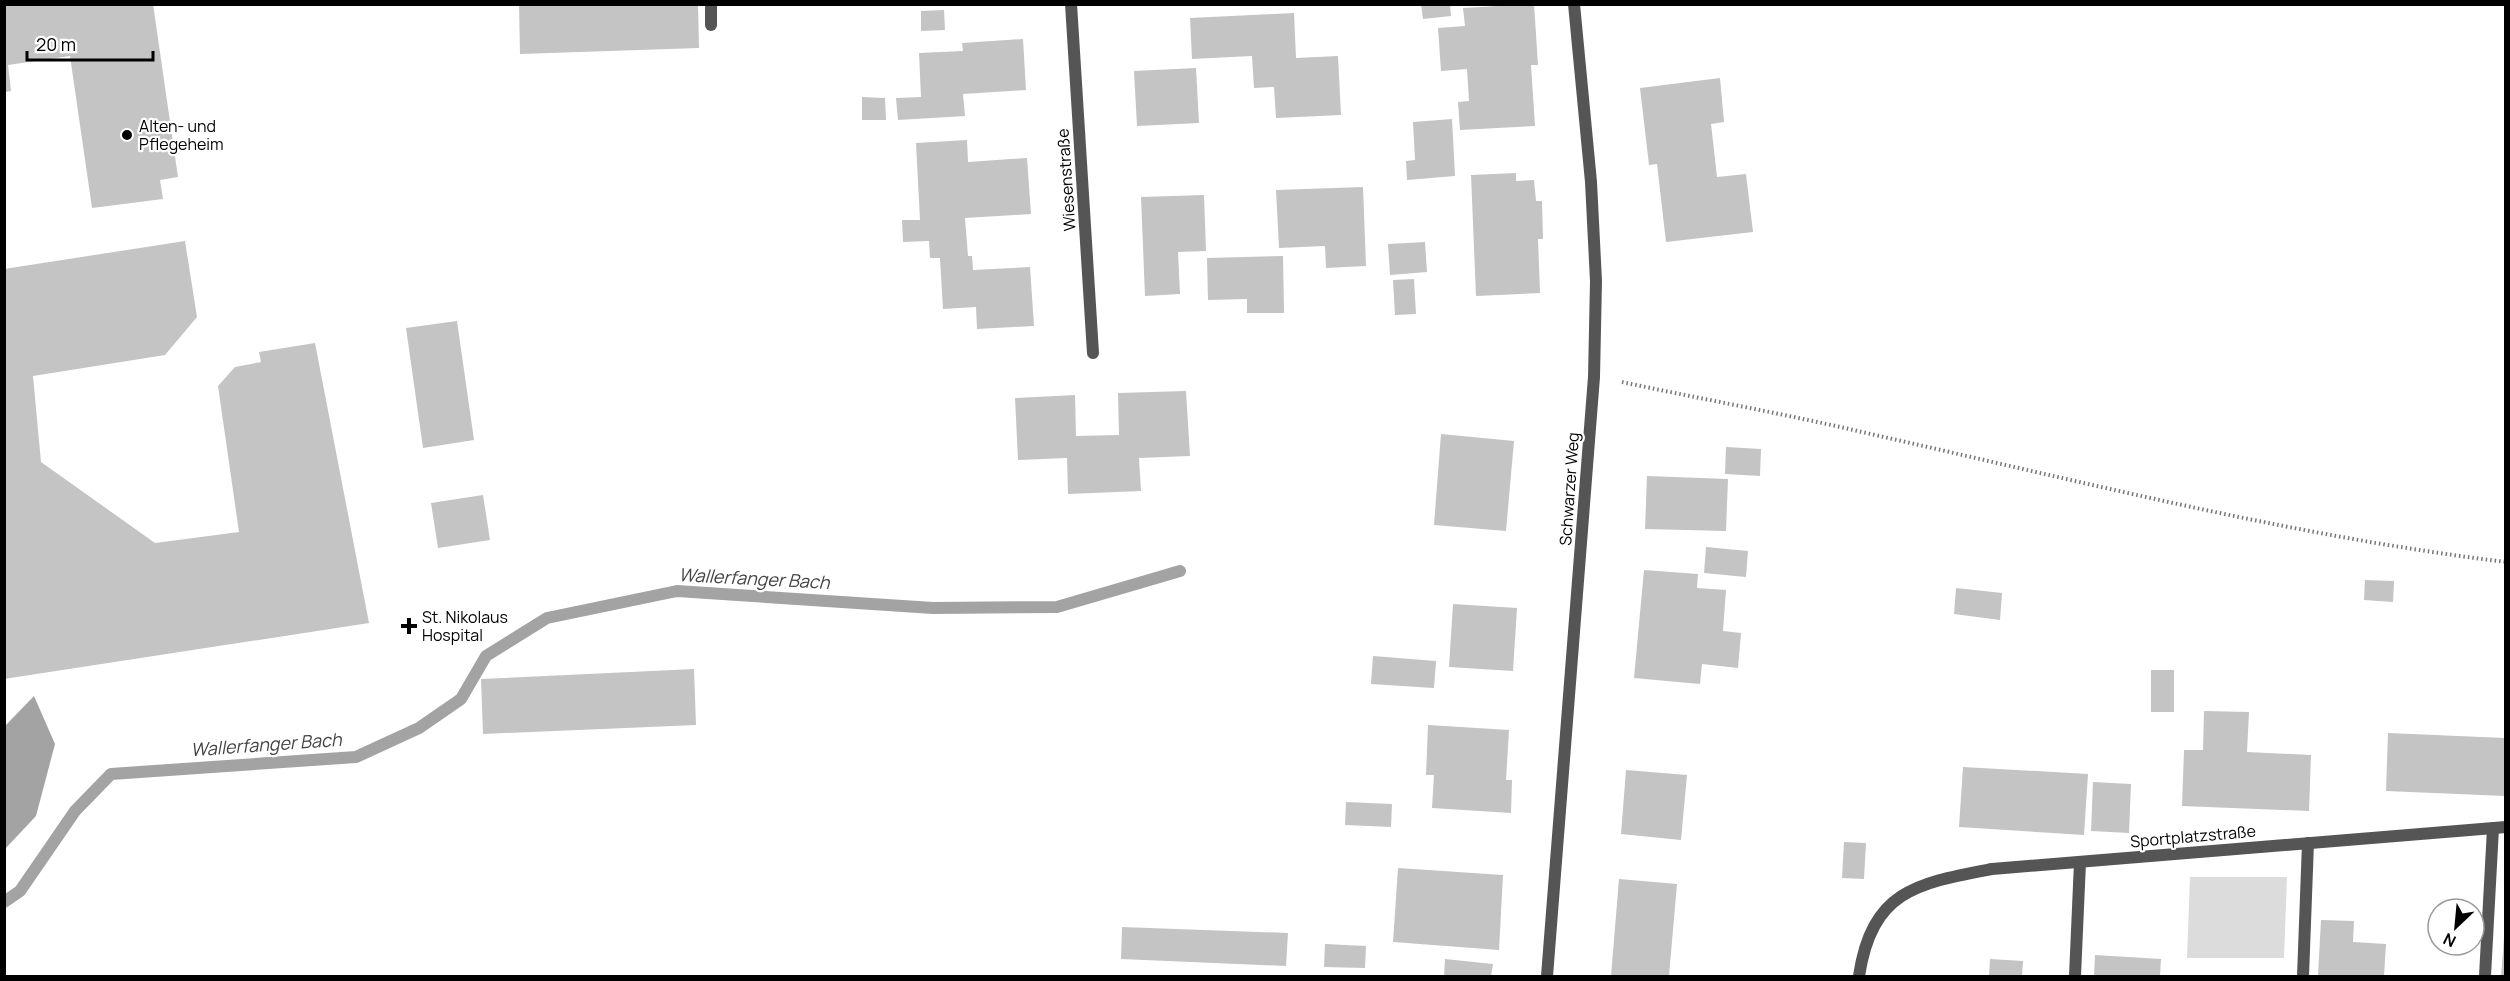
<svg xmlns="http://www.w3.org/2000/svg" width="2510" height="981" font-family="Manrope,sans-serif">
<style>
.green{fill:#dcdcdc}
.water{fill:#a3a3a3}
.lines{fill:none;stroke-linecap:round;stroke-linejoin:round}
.stream{stroke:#a3a3a3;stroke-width:12}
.building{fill:#c4c4c4}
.path{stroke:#777;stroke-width:4;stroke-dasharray:1.5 3;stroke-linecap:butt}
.lane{stroke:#555;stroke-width:12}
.street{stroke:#555;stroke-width:12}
.poi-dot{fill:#000;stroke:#fff;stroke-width:2}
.labels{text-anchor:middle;stroke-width:4.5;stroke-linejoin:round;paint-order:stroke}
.poi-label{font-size:16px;fill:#000;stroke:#fff;text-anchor:start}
.street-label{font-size:16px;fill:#000;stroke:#fff}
.water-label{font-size:18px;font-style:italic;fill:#444;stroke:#fff}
</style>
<rect width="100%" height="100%" fill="#fff"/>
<path class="green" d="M2190,877H2287L2284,958H2187Z"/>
<path class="water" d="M34,696L55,744L36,816L5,849V726Z"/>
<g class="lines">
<path class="stream" d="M4,902L20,891L75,811L111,774L356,757L419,728L461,699L486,656L547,618L677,591L933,608L1057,607L1180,571"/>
</g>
<g class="building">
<path d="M5,4H153L178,177L160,180L163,199L92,208L70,56L8,65L11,91L5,92Z"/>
<path d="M519,4H698L699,48L520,54Z"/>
<path d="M1421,4H1450L1451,16L1423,19Z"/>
<path d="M1534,4L1538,65H1531L1535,126L1460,130L1458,102L1469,101L1467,69L1441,71L1438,28L1465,26L1463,8Z"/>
<path d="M944,10L945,30L921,31V11Z"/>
<path d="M1294,13L1296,58L1338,56L1341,115L1276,118L1274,87L1254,88L1252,56L1192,59L1190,18Z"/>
<path d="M1023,39L1026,90L963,94L965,116L898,120L896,98L921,97L919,53L963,51L962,43Z"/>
<path d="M1196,68L1199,123L1137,126L1134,71Z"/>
<path d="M1720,78L1724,122L1711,124L1717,177L1746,174L1753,232L1666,242L1657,164L1649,165L1640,88Z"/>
<path d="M862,97L885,98L886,120H862Z"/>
<path d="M1452,119L1455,176L1407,180L1406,161L1415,160L1413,122Z"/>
<path d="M967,140L968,162L1027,158L1031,214L965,218L968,256H972L973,270L1030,267L1034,326L977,329L976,307L943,309L940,258H930L929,241L903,242L902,220H920L916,143Z"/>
<path d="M1516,173V181L1534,180L1536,201H1542L1543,239H1538L1540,293L1476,296L1471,175Z"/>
<path d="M1363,187L1366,266L1326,268L1325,246L1279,248L1276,190Z"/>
<path d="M1204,195L1206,251L1178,252L1180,294L1145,296L1141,197Z"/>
<path d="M185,241L197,317L165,355L33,376L41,462L155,543L239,532L218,386L235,367L261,362L259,352L315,343L369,623L4,679V269Z"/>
<path d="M1425,242L1427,272L1390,275L1388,244Z"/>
<path d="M1283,256L1284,313H1247V299L1208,300L1207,258Z"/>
<path d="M1414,279L1416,314L1395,315L1393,280Z"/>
<path d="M457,321L474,440L423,448L406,328Z"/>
<path d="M1186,391L1190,456L1139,458L1141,491L1068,494L1067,458L1018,460L1015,398L1075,395L1076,436L1119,435L1118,393Z"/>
<path d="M1441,434L1514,441L1506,531L1434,525Z"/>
<path d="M1726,447L1761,449L1760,476L1725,474Z"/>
<path d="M1647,476L1728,479L1726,531L1645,529Z"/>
<path d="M483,495L490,540L438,548L431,503Z"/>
<path d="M1706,547L1748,551L1746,577L1704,573Z"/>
<path d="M1644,570L1698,574L1697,588L1726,590L1723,631L1741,633L1738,668L1702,664L1700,684L1634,678Z"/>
<path d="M2365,580L2394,581L2393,602L2364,600Z"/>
<path d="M1956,588L2002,593L2000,620L1954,614Z"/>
<path d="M1453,604L1517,608L1513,671L1449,667Z"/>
<path d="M1373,656L1436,661L1434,688L1371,684Z"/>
<path d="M694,669L696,725L483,734L481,679Z"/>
<rect x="2151" y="670" width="23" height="42"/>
<path d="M2204,711L2249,712L2247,752L2311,755L2309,811L2182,806L2184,750H2203Z"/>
<path d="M1428,725L1509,730L1506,780H1512L1511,813L1432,808L1434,775H1426Z"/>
<path d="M2388,733L2505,738V796L2386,791Z"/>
<path d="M1963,767L2088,774L2084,835L1959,827Z"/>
<path d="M1626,770L1687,775L1681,840L1621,834Z"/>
<path d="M2093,782L2131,784L2129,833L2091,831Z"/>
<path d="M1346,802L1392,804L1391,827L1345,825Z"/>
<path d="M1844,842L1866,843L1864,879L1842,878Z"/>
<path d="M1398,868L1503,875L1499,950L1393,942Z"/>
<path d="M1619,879L1677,884L1669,976H1611Z"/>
<path d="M2321,920L2354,921L2353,942L2386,944L2384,976H2318Z"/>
<path d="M1122,927L1288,933L1286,966L1121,959Z"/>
<path d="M2504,936L2505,976H2501L2503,952Z"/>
<path d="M1325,944L1366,946L1365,968L1324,967Z"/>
<path d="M2095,955L2161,959L2160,976H2094Z"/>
<path d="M1445,959L1493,964L1491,976H1444Z"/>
<path d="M1990,959L2023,961L2022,976H1989Z"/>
</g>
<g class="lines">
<path class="path" d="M1622,382C1706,400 1791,415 1875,435C2084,482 2292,536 2506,562"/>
<g class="lane">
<path d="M711,4V25"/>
<path d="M2075,976L2080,862"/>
<path d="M2303,976L2308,843"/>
<path d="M2485,976L2493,828"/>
</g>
<g class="street">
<path d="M1071,4L1093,353"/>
<path d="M1547,976L1594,377L1596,281L1591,182L1574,4"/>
<path d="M1859,976C1872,890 1918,883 1992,869L2506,827"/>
</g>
</g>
<g class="poi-dot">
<circle cx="127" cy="135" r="6"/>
<path d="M406 617h6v6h6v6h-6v6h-6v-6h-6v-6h6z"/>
</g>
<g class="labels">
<g class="poi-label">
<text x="139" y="132">Alten- und<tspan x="139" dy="18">Pflegeheim</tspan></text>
<text x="422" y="623">St. Nikolaus<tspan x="422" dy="18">Hospital</tspan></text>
</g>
<g class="street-label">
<text transform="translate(1066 180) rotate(-94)" y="6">Wiesenstraße</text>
<text transform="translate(1569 489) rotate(-86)" y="6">Schwarzer Weg</text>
<text transform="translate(2193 836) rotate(-5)" y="6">Sportplatzstraße</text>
</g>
<g class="water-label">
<text transform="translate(754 579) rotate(3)" y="6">Wallerfanger Bach</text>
<text transform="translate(266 745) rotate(-4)" y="6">Wallerfanger Bach</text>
</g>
</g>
<rect width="2510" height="981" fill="none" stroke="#000000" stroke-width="12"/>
<g transform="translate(2456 927) rotate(206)"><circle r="28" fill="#ffffff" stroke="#999999" stroke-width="1.5"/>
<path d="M0-4.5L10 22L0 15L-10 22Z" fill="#000000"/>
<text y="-9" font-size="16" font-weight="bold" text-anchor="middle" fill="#000000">N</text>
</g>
<path d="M27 51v9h126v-9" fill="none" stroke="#000000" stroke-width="3"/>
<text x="36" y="51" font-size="18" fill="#000000" stroke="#ffffff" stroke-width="4.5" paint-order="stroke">20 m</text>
</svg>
